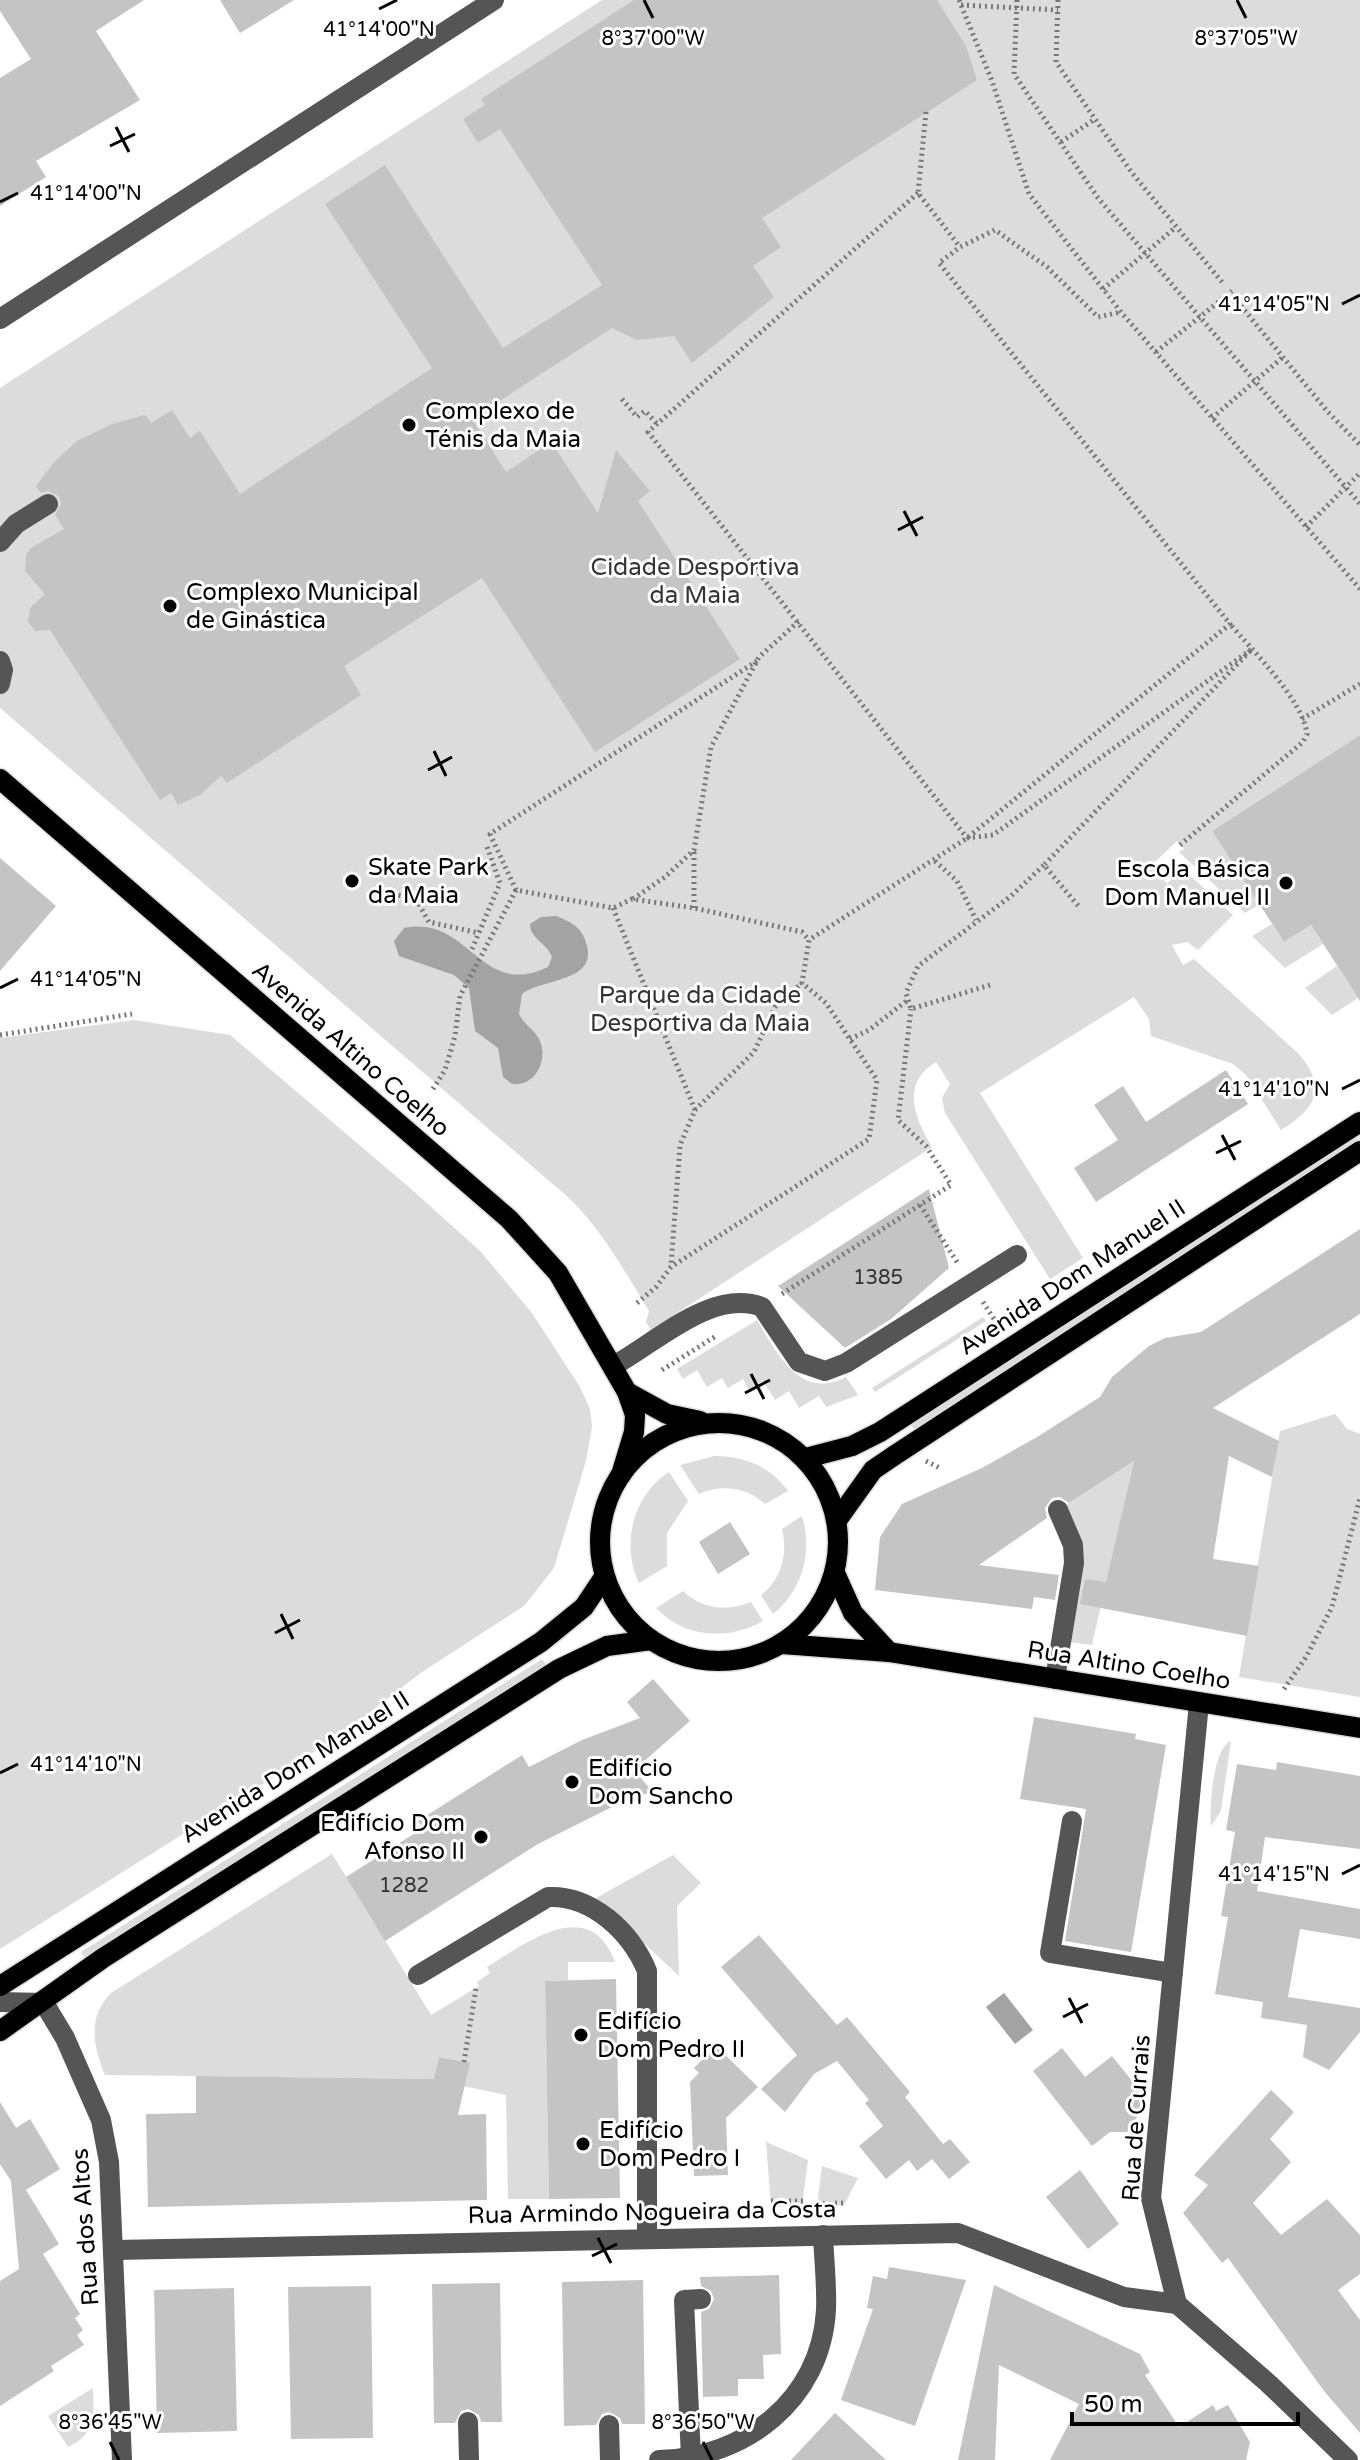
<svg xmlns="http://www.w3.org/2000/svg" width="1360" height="2460" font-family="'Varela Round',sans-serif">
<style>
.green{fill:#dcdcdc;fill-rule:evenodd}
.water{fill:#a3a3a3}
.building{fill:#c4c4c4}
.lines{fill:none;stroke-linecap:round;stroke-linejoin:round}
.major-casing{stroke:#dbdbdb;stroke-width:23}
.path{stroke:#777;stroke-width:5;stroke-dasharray:2 4;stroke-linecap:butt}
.minor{stroke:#555;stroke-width:20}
.major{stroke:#000;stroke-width:20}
.ticks{fill:none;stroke:#000;stroke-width:3}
.poi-dot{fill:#000;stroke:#fff;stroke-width:3}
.labels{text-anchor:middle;stroke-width:6;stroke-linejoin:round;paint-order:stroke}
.number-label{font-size:20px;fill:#313131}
.poi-label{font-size:24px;fill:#000;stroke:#fff;text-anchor:start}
.park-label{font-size:24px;fill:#333;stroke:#fff}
.street-label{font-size:24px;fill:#000;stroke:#fff}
.ticks-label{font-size:20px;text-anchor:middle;fill:#000;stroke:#fff;stroke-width:6;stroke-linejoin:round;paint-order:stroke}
</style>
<rect width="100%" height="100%" fill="#fff"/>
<g class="green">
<path d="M602,0H1360V735L1212,831L1260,904L1245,913L1179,852L1184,849L1177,841L1154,863L1155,871L1167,884L1182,868L1233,915L1198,950L1187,942L1172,945L1183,965L1194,959L1299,1054C1328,1088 1315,1109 1281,1130L1246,1075L1233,1064L1151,1036L1149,1019L1134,997L980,1093L1083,1258L1050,1279L945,1113L942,1098L950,1084L936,1062C900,1083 915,1119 932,1147L651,1330L646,1322L649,1311C625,1272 602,1230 569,1198L0,708V388Z"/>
<path d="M1272,924L1284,942L1311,925L1323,944L1285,968L1252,936Z"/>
<path d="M1337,966L1358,998L1332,1015L1305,988Z"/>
<path d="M134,1020L230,1035L410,1188L480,1251L532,1313L580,1387L590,1409L592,1427L586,1461L554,1568L524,1606L422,1672L339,1736L0,1949V1038Z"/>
<path d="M1352,1138L1358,1139V1142L914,1429L910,1424Z"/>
<path d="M983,1317L986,1321L875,1392L872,1388Z"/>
<path d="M757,1320C777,1353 800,1401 846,1377L858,1395L826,1407L819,1396L799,1408L789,1391L775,1400L763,1381L749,1390L743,1379L728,1388L722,1378L707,1387L697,1370L683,1379L677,1369Z"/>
<path d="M1335,1414L1347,1429L1360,1434V1697L1239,1677L1280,1431Z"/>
<path d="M714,1456C744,1456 770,1466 788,1491L765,1504C747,1487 721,1484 699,1494L680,1465Z"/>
<path d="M1134,1461L1092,1645L1069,1642L1079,1537L1066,1505Z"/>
<path d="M669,1472L688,1501L667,1533V1566L639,1583C621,1545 632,1496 669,1472Z"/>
<path d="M802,1516C813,1552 802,1591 773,1614L761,1595C782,1579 788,1554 782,1529Z"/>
<path d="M683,1591C702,1609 726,1612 751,1602L763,1621C728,1641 684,1638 656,1608Z"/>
<path d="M542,1659L547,1666L85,1959L81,1952Z"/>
<path d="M1231,1741L1221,1811L1211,1826C1209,1809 1213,1747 1231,1741Z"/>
<path d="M332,1854L431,2015L479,1986L477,1982L490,1973L487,1967C526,1943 590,1894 615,1962H568V1980L545,1981L549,2199H508L506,2095L430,2079L105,2075C93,2045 87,2018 111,1993ZM439,2057L469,2063L465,2082L435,2076Z"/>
<path d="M673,1855L701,1883L677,1906L679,1976L596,1898Z"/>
<path d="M766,2142L808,2160L802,2206L771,2207Z"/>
<path d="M822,2166L858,2178L844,2205L817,2206Z"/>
<path d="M93,2388C94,2416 96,2434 68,2447L48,2416Z"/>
</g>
<g class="water">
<path d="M556,916C572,922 583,928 587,946C596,982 543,978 522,994L519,1014C524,1025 534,1029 539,1039C549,1059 536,1087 512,1084L503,1077L498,1048L475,1031L469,988L454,975L399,956L394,941L404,928C469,914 480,1000 548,967L552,957C547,943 530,939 530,924L541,917Z"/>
<path d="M1004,1993L1033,2030L1015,2044L986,2007Z"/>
</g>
<g class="building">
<path d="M0,0H144L96,31L140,100L36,161L46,177L0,206V78L31,59L0,11Z"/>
<path d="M220,0H294L240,33Z"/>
<path d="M634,0H937L966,46L977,80L762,218L781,247L753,266L774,297L692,363L674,336L637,340L612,328L472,419L506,472L551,442L598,513L616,450L650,491L638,501L740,659L595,752L482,578L344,666L361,695L227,783L221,776L200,795L178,805L171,793L160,800L50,630L35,631L28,622L30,608L45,594L25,571L26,555L31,548L64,529L55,515L61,504L59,496L48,491L41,493L36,486L53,463L77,441L112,424L145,415L151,423L172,410L190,438L200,431L240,494L432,368L325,204L385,165L503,348L602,285L500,129L478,143L463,119L485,105L481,99Z"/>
<path d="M1360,735V1001L1311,925L1284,942L1212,831Z"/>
<path d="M0,858L56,906L0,971Z"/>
<path d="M1226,1070L1248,1104L1096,1202L1074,1168L1118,1140L1094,1105L1123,1086L1146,1122Z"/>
<path d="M929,1189L949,1268L891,1319L845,1348L778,1286Z"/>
<path d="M1360,1229V1314L1213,1408L1279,1441L1272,1477L1229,1456L1213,1559L1259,1566L1247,1636L1080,1604L1085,1579L1106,1582L1134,1461L1069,1503L1060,1497L1052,1498L1045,1508L1047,1518L979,1565L1059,1575L1055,1600L1034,1597L1032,1609L875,1590L880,1537L902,1504L982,1468L1037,1437L1100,1397L1112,1377L1149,1346L1165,1338L1201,1332Z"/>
<path d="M730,1522L750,1554L718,1574L699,1542Z"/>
<path d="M653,1679L690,1721L634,1770L653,1792L630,1798L538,1844L385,1941L346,1877L423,1828L418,1821L522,1755L529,1767L582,1740L640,1718L627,1702Z"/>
<path d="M1034,1717L1136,1734L1135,1739L1166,1745L1131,1952L1065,1941L1086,1809L1020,1799Z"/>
<path d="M1277,1762L1360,1776V1849L1265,1837L1257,1891L1360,1909V1939L1300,1929L1288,1997L1360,2008V2032L1329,2070L1303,2057L1307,2025L1261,2018L1263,2002L1215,1994L1228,1917L1221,1916L1235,1832L1226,1830L1237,1764L1276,1770Z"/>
<path d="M759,1935L837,2025L847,2017L910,2092L905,2097L943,2144L950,2139L970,2162L949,2179L932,2159L917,2171L909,2160L886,2179L859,2146L883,2126L865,2103L869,2100L837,2061L814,2074L785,2112L761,2089L797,2055L721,1967Z"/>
<path d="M616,1979L620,2198L549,2199L545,1981Z"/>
<path d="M716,2046L758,2087L726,2118L728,2175L694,2176L690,2082L699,2073L694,2068Z"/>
<path d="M1062,2048L1085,2077L1112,2056L1144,2096L1146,2104L1127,2132H1110L1092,2146L1033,2071Z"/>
<path d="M439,2057L470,2063L458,2115L486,2114L487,2200L148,2207L146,2114L196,2113V2076L434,2079Z"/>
<path d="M1271,2090L1294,2112L1270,2139L1291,2162L1253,2203L1281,2235L1327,2199L1360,2235V2274L1338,2290L1360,2320V2433L1324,2391L1228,2258L1222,2263L1183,2213L1208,2185L1194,2175Z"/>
<path d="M0,2102L16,2128L30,2119L60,2169L26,2190L59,2244L43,2254L80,2314L75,2318L83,2330L77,2335L84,2345L51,2366L54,2371L0,2406V2281L19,2269L11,2181L0,2164Z"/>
<path d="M1080,2170L1119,2224L1088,2249L1046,2197Z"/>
<path d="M889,2267L966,2280L915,2426L841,2400L873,2309L867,2308L873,2276L887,2279Z"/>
<path d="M779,2275L781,2354L763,2355L764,2379H738V2396L703,2397L701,2312L709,2309L714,2299L711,2291L701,2286L700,2277Z"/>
<path d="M643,2280L645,2424H622L620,2418L609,2412L602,2414L596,2425L564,2426L562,2282Z"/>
<path d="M500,2283L502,2422H481L479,2415L468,2409L461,2411L455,2423H434L432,2284Z"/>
<path d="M994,2285L1140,2354L1150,2372L1145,2375L1179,2427L1213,2405L1216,2411L1228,2405L1250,2442L1246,2460H1050L1079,2404L999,2365L995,2460H958Z"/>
<path d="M371,2286L373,2438L291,2439L288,2287Z"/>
<path d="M234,2288L237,2431L157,2433L154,2290Z"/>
<path d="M835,2413L886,2460H791Z"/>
</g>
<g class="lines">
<defs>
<g id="major">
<path d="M0,779L509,1219L558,1273L627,1392L635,1415L634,1432L621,1475"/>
<path d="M627,1392L667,1414L700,1421"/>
<circle cx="719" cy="1542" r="119"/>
<path d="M806,1458L852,1446L880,1432L1360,1122"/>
<path d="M838,1519L873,1470L895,1455L1360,1151"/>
<path d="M835,1573L853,1613L889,1652"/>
<path d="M782,1644L889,1652L1360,1728"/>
<path d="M0,1986L541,1642L584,1607L604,1577"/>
<path d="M0,2031L103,1958L559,1669L607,1646L651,1640"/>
</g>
</defs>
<use href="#major" class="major-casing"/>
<g class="path">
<path d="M959,0L992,81L1029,194L1121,312L1360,589"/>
<path d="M1017,0L1014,74L1098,198L1360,504"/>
<path d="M1058,0L1056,62L1132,173L1222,282"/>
<path d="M961,5L1058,10"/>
<path d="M926,112L918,193L960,247"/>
<path d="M1061,142L1095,119"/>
<path d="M918,193L648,432L967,838"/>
<path d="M1103,289L1176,227"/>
<path d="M1237,301L1327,411L1360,445"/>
<path d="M1156,352L1232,291"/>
<path d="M622,399L637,417L645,411L657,424"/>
<path d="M1212,418L1283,357"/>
<path d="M1306,527L1360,473"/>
<path d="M757,661L490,834L516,890L613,908L632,899L694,908L802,932L809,940"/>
<path d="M1302,719L1360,684"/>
<path d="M967,838L993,835L1252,649L1044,865L1080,908"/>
<path d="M1180,845L1303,742L1307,734C1303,700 1252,650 1230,624"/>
<path d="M935,861L957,881L976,920"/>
<path d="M375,890L416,899L429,922L479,933"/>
<path d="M633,899L665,877L694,850L711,747L759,657L799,621"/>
<path d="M613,908L695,1110L680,1145L671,1266"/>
<path d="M694,908V850"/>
<path d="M472,949L500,883L487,847"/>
<path d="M990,985L911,1009L906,993L918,966L1011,896L1044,865"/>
<path d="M0,1035L132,1014"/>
<path d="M850,1039L869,1030L909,999"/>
<path d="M433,1089L445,1070L455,1036L460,996L516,890"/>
<path d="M695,1110L754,1052L775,1007L802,983"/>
<path d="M920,1205L959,1265"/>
<path d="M782,1294L951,1185L926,1146L898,1120L911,1009"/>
<path d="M983,1302L996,1322"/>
<path d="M637,1303L656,1287L671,1267L869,1139L877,1080L826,1003L802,983L809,940L967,838L1230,624L939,263L960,247L995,230L1047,267L1098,317L1121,312"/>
<path d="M662,1370L716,1336"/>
<path d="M926,1461L942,1469"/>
<path d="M1284,1689L1306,1657L1332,1607L1360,1498"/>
<path d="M464,2062L476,1988"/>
<path d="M771,2201H803"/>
<path d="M817,2204L845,2203"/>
</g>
<g class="minor">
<path d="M0,319L494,0"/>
<path d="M0,542L16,524L48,504"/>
<path d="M0,661L3,670L0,684"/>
<path d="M613,1366C657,1342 712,1288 762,1307L799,1362L825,1371L846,1363L1017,1255"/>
<path d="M1055,1679L1074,1563L1073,1545L1058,1510"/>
<path d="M1199,1703L1151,2198L1177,2304L1269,2384L1348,2460"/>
<path d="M1072,1821L1050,1953L1173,1973"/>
<path d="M418,1975L548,1897C592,1895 631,1932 647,1971V2238"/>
<path d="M0,2002L44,2003L65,2038L101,2120L109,2162L122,2460"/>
<path d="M115,2250L958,2233L1124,2297L1177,2304"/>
<path d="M468,2422L469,2460"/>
<path d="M609,2425L610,2460"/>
<path d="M691,2458L684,2300L701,2299"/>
<path d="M659,2460C744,2458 821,2401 826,2310C827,2285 824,2260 823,2235"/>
</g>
<use href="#major" class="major"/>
</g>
<path class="ticks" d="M644,0L653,18M1237,0L1246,18M379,9L397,0M116,127L129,152M110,146L135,134M0,202L18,193M1342,304L1360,295M904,511L917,536M898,530L923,517M434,751L446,776M428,770L452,757M0,988L18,979M1342,1089L1360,1080M1222,1135L1235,1160M1216,1153L1241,1141M751,1374L764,1399M745,1393L770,1380M281,1614L293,1639M275,1633L300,1620M0,1773L18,1764M1342,1874L1360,1865M1069,1998L1082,2023M1063,2017L1088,2004M598,2238L611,2263M592,2256L617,2244M110,2442L119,2460M703,2442L712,2460"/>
<g class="poi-dot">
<circle cx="409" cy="425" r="8"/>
<circle cx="170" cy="606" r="8"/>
<circle cx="352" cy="881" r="8"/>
<circle cx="1286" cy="883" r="8"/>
<circle cx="572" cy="1782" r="8"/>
<circle cx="481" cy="1837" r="8"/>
<circle cx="581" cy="2035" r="8"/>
<circle cx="583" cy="2144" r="8"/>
</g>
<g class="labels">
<g class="number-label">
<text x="878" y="1284">1385</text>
<text x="404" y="1892">1282</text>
</g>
<g class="poi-label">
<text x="425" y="419">Complexo de<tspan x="425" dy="28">Ténis da Maia</tspan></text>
<text x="186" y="600">Complexo Municipal<tspan x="186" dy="28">de Ginástica</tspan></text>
<text x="368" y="875">Skate Park<tspan x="368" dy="28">da Maia</tspan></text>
<text x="1270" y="877" text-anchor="end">Escola Básica<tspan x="1270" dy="28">Dom Manuel II</tspan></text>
<text x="588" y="1776">Edifício<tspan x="588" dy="28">Dom Sancho</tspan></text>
<text x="465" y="1831" text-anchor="end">Edifício Dom<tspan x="465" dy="28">Afonso II</tspan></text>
<text x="597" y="2029">Edifício<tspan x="597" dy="28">Dom Pedro II</tspan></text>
<text x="599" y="2138">Edifício<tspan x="599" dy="28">Dom Pedro I</tspan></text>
</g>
<g class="park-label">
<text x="695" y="575">Cidade Desportiva<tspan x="695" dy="28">da Maia</tspan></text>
<text x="700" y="1003">Parque da Cidade<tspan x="700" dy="28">Desportiva da Maia</tspan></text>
</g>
<g class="street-label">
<text transform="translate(351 1049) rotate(41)" y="8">Avenida Altino Coelho</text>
<text transform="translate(1072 1277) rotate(-33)" y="8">Avenida Dom Manuel II</text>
<text transform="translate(1129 1665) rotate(9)" y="8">Rua Altino Coelho</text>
<text transform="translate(295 1767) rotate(-32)" y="8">Avenida Dom Manuel II</text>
<text transform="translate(1136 2118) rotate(-86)" y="8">Rua de Currais</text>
<text transform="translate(652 2212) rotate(-1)" y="8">Rua Armindo Nogueira da Costa</text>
<text transform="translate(85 2227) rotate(-94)" y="8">Rua dos Altos</text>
</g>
</g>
<g class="ticks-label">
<text x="379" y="36">41°14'00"N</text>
<text x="653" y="45">8°37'00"W</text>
<text x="1246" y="45">8°37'05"W</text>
<text x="86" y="200">41°14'00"N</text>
<text x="1274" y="311">41°14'05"N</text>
<text x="86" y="986">41°14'05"N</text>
<text x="1274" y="1096">41°14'10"N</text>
<text x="86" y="1771">41°14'10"N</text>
<text x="1274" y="1881">41°14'15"N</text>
<text x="110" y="2429">8°36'45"W</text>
<text x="703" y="2429">8°36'50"W</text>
</g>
<path d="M1072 2412v12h226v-12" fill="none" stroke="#000000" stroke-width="4"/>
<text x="1084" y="2412" font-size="24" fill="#000000" stroke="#ffffff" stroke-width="6" paint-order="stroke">50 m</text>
</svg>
